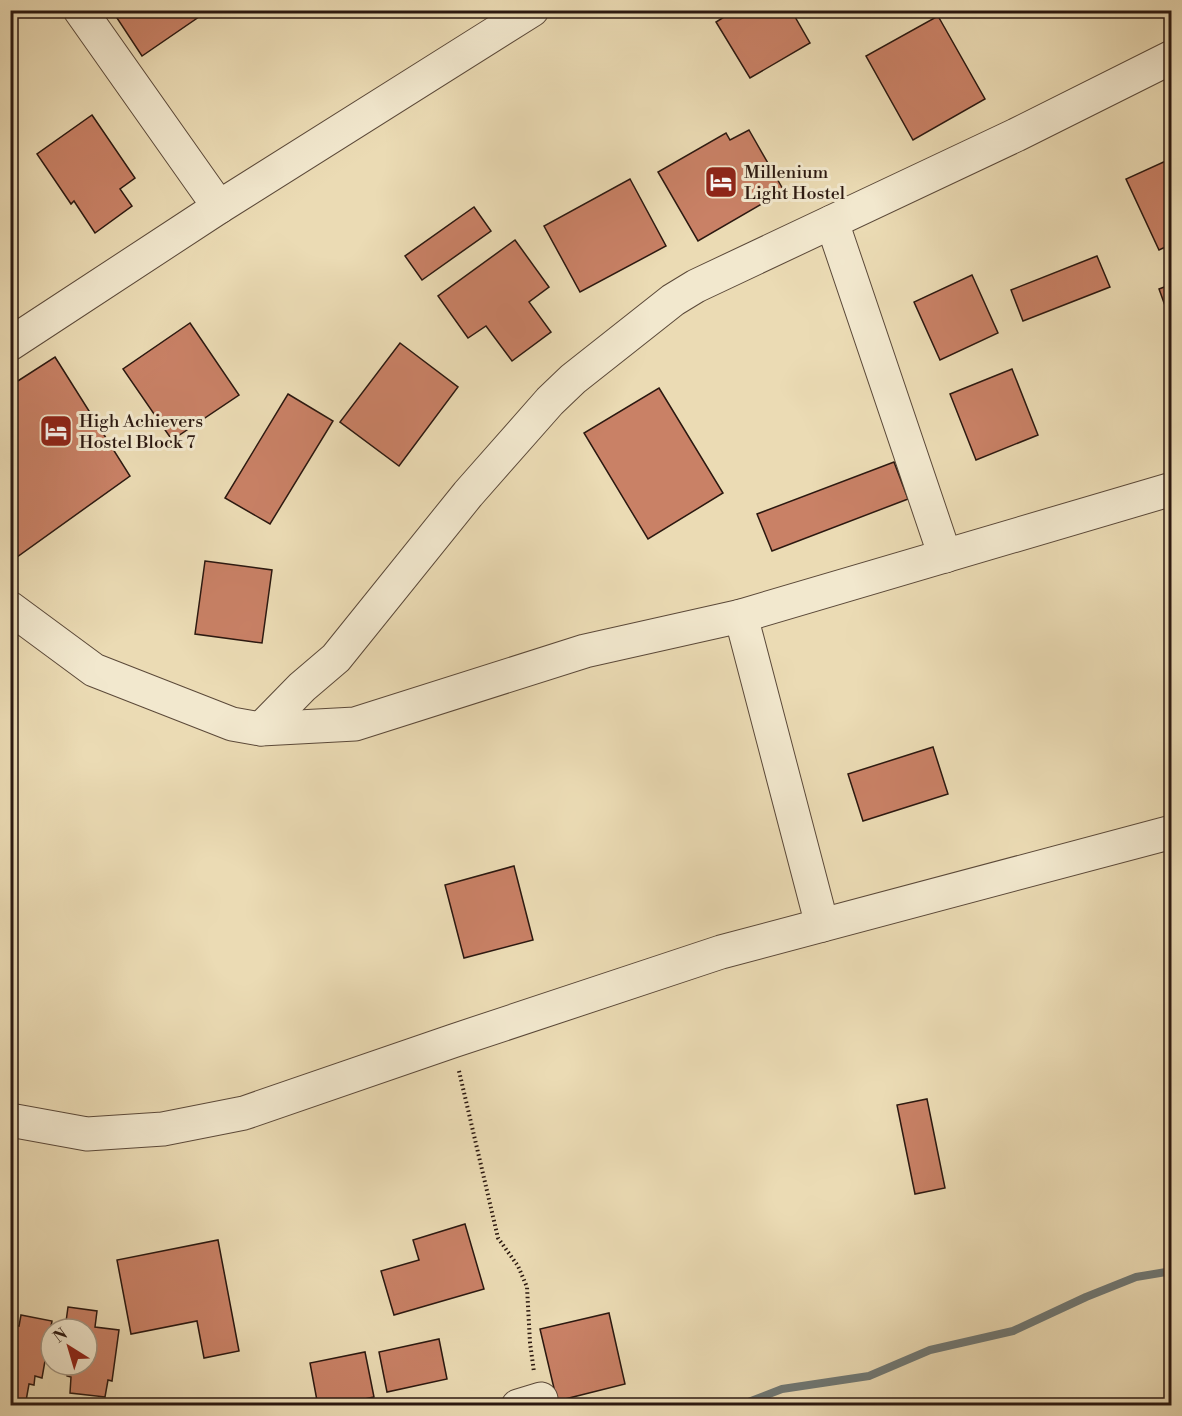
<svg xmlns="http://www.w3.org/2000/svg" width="1182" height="1416" font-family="'Libre Bodoni',serif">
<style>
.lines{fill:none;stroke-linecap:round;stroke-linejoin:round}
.stream{stroke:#6f7875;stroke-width:8}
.building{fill:#c98166;stroke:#2b1810;stroke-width:1.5}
.minor-casing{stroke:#5b4939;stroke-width:35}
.path{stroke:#2b1810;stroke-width:4;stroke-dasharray:1.5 3;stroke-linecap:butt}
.minor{stroke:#f2e8ce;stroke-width:33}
.labels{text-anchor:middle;stroke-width:6;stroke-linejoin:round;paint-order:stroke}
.poi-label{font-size:18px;fill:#2b1810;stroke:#f2e8ce;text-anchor:start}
</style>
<rect width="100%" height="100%" fill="#ebdbb4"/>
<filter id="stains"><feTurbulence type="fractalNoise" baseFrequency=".00333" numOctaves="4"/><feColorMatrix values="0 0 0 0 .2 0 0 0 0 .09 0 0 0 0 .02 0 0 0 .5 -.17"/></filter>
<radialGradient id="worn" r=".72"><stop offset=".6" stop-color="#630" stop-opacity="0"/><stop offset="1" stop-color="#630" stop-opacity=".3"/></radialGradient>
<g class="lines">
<path class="stream" d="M738,1406L782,1389L869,1376L930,1350L1013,1331L1086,1297L1136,1277L1172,1271"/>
</g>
<g class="building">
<path d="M122,10H209L142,56L115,15Z"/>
<path d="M735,10H791L810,43L750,78L716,22Z"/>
<path d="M938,16L985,99L913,140L866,56Z"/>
<path d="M92,115L135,178L120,189L132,206L95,233L74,201L71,204L37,154Z"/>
<path d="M749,130L784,191L698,241L658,172L726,133L730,140Z"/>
<path d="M1168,160L1172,168V244L1159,250L1126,179Z"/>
<path d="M630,179L666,246L580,292L544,226Z"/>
<path d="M474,207L491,231L422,280L405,256Z"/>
<path d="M515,240L549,287L529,302L551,332L512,361L486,326L468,338L438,296Z"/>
<path d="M1097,256L1110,287L1023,321L1011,290Z"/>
<path d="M972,275L998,333L940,360L914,302Z"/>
<path d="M1172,284V325L1159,289Z"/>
<path d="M190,323L239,395L172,440L123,369Z"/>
<path d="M400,343L458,387L399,466L340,422Z"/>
<path d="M55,357L130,476L10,562V386Z"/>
<path d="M1012,369L1038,435L976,460L950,394Z"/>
<path d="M659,388L723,493L648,539L584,433Z"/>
<path d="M288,394L333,421L270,524L225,498Z"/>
<path d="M894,462L908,499L772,551L757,514Z"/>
<path d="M205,561L272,570L262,643L195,634Z"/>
<path d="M933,747L948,794L863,821L848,774Z"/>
<path d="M514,866L533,940L464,958L445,885Z"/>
<path d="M927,1099L945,1188L915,1194L897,1105Z"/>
<path d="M465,1224L484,1289L394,1315L381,1271L419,1260L413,1240Z"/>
<path d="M218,1240L239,1351L204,1358L197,1321L131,1334L117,1260Z"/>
<path d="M68,1307L97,1311L95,1327L119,1330L112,1381L108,1380L105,1397L70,1393L71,1377L67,1376L68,1366L61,1365H87V1329H65Z"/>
<path d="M609,1313L625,1384L557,1401L540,1329Z"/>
<path d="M21,1315L52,1321L42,1378L35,1376L34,1385L29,1384L26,1401L10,1399V1324L19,1326Z"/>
<path d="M439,1339L447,1379L387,1392L379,1352Z"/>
<path d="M365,1352L374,1397L331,1406H318L310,1363Z"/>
</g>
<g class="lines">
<defs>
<g id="minor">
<path d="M80,10L219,207"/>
<path d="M832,222L945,556"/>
<path d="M10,344L219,207L532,10"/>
<path d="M10,608L94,670L232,724L261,729L355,724L585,651L741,616L1172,489"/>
<path d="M741,616L822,925"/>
<path d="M261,729L302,687L336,658L468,494L550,401L573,379L673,300L696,286L1016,135L1172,57"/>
<path d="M10,1120L87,1134L163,1129L244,1113L453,1041L721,952L1172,832"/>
<path d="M518,1406L541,1399"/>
</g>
</defs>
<use href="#minor" class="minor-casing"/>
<path class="path" d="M459,1071L498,1238L518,1266L527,1287L530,1343L534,1372"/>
<use href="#minor" class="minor"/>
</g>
<defs>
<symbol id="hotel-square" viewBox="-11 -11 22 22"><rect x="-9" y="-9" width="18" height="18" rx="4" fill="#8f2418" stroke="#f2e8ce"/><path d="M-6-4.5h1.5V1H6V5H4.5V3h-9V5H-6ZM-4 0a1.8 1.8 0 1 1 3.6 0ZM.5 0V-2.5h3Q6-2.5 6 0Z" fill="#fff"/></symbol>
</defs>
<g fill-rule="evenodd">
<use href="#hotel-square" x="702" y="163" width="38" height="38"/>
<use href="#hotel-square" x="37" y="412" width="38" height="38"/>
</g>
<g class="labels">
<g class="poi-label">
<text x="744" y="178">Millenium<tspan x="744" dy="21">Light Hostel</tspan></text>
<text x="79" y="427">High Achievers<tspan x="79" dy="21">Hostel Block 7</tspan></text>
</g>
</g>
<rect width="1182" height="1416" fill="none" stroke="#ebdbb4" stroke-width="36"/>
<rect x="12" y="12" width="1158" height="1392" fill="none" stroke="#2b1810" stroke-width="3"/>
<rect x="18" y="18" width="1146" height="1380" fill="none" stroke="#2b1810" stroke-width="1.5"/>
<g transform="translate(69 1347) rotate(323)"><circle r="28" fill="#f2e8ce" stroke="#a29582" stroke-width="1.5"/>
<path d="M0-4.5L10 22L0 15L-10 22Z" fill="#8f2418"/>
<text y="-9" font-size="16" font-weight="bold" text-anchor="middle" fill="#2b1810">N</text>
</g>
<rect width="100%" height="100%" filter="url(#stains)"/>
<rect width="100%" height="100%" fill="url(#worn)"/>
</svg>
